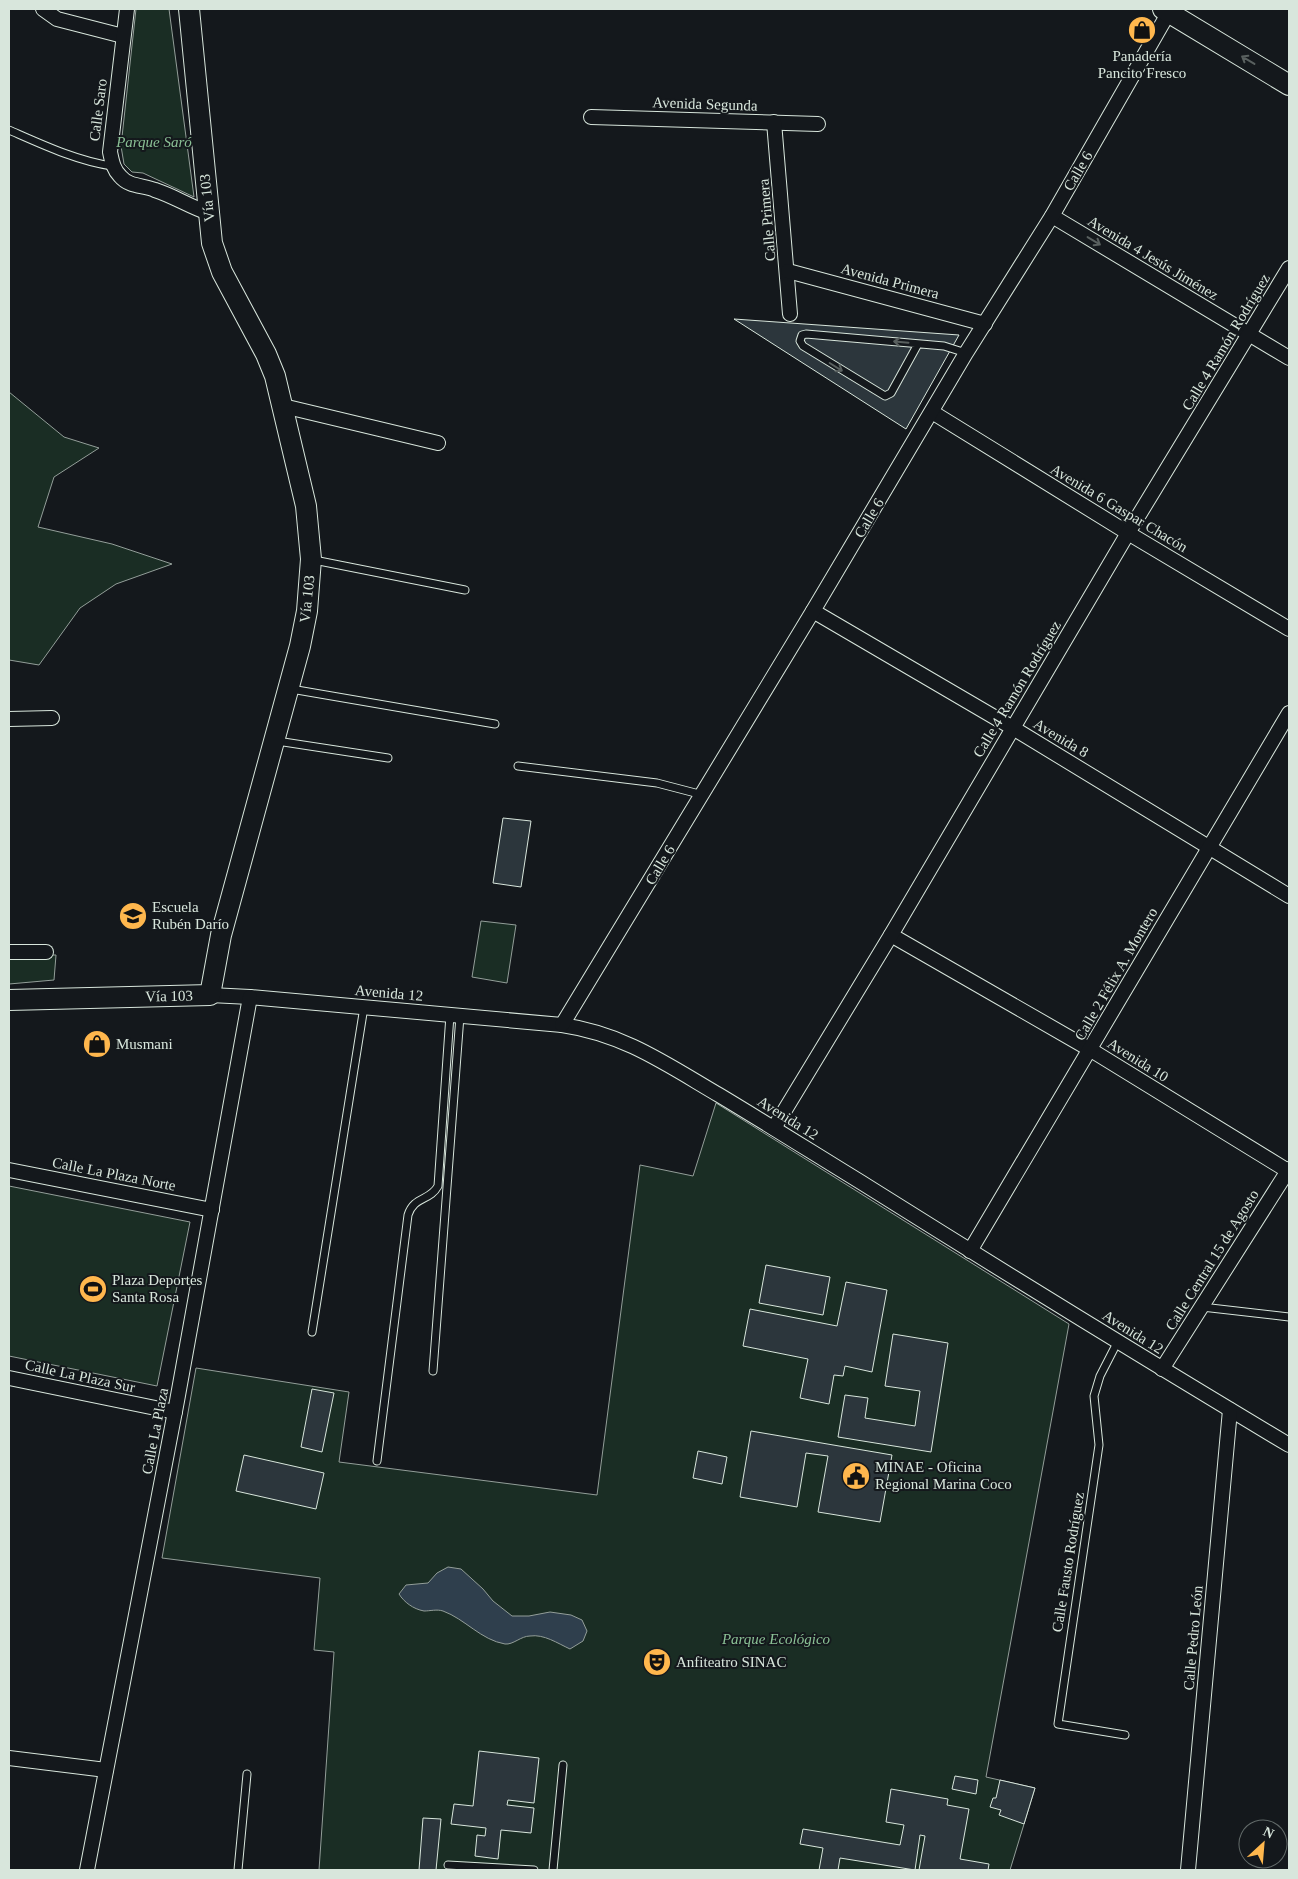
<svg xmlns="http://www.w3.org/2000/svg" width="1298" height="1879" font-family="Georgia,serif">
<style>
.green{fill:#1a2d24;stroke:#939e99}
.water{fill:#2f3f4d;stroke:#939e99}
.building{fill:#2c363c;stroke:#d8e6dc}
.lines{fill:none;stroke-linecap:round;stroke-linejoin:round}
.service-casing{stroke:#d8e6dc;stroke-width:9}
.minor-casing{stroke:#d8e6dc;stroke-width:16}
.secondary-casing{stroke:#d8e6dc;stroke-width:22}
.service{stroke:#14181c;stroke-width:7}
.minor{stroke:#14181c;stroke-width:14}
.secondary{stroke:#14181c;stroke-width:20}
.oneway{stroke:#59605f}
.labels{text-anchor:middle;stroke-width:4;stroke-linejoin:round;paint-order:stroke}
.poi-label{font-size:15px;fill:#d8e6dc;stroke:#14181c;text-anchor:start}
.street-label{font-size:15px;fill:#d8e6dc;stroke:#14181c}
.park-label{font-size:15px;font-style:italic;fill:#8ac095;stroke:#14181c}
</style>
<rect width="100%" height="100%" fill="#14181c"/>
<g class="green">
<path d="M136,9H169L194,197L143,173L132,172L124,164L121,146Z"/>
<path d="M9,392L64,437L99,448L54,477L38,527L112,544L172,564L116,584L80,608L39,665L9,660Z"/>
<path d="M481,921L516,925L507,983L472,977Z"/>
<path d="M9,955H56L54,980L9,984Z"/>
<path d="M716,1103L1069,1324L986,1777L1035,1788L1010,1870H319L334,1652L314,1650L320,1578L162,1558L196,1368L349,1392L339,1462L597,1495L640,1165L693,1176Z"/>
<path d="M9,1186L190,1222L157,1386L9,1356Z"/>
</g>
<path class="water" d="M448,1567L461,1569L483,1589L493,1601L512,1616H529L550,1612L571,1615L582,1620L587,1631L583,1641L570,1649C557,1643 544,1634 530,1636C521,1636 513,1645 505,1644C481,1640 465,1619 443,1611C437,1609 430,1611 424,1611C413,1609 404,1602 399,1594L406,1585L428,1583L437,1573Z"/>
<g class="building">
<path d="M734,319L959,335L906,429Z"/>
<path d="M503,818L531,821L521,887L493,883Z"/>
<path d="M766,1265L830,1277L823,1315L759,1303Z"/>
<path d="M846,1282L887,1290L872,1372L845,1366L843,1376L834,1375L829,1404L800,1398L808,1359L743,1346L750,1309L837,1326Z"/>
<path d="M893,1334L948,1343L931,1452L838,1437L845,1395L868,1398L865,1418L915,1426L920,1391L885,1386Z"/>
<path d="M312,1389L334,1393L322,1452L301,1447Z"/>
<path d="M751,1431L892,1455L880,1522L818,1512L828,1456L806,1453L797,1507L740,1497Z"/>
<path d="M698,1451L727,1457L722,1484L693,1478Z"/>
<path d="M244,1455L324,1473L316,1509L236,1491Z"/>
<path d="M479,1751L539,1758L534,1803L508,1800L507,1805L534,1808L531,1833L501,1830L498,1859L475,1856L477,1835L485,1836L486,1828L451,1824L454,1804L473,1806Z"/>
<path d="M955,1776L978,1780L976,1794L952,1789Z"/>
<path d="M1000,1780L1035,1788L1024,1824L999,1815L1001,1810L990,1807L993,1798H996Z"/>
<path d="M891,1789L948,1799L947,1805L969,1809L960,1859L989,1864L988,1870H919L925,1836L920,1835L915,1870L840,1858L838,1870H819L823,1848L800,1844L803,1829L900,1845L904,1825L886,1822Z"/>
<path d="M423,1818L441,1819L436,1870H440H419Z"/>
</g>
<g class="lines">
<defs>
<g id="service">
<path d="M9,130C41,144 77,161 112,166"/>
<path d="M918,344L891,393L885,396L803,346L800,341L802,335L806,334L944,346L966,353"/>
<path d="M314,560L465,590"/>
<path d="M291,689L495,724"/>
<path d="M277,741L388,758"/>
<path d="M518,766L657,783L703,795"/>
<path d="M1202,1307L1289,1317"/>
<path d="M312,1332L364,1007"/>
<path d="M1118,1341L1100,1376L1094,1396L1099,1445L1058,1724L1125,1735"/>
<path d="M433,1371L460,1016"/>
<path d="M377,1461L408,1215C414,1196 430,1201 438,1186L450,1015"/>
<path d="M448,1865L534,1870"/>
<path d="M238,1870L247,1774"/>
<path d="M553,1870L563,1765"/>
</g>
<g id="minor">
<path d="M43,9L57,19L123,36"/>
<path d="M127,9L110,152C112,161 113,169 120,176C129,187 143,185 155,190C174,196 190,207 209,213"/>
<path d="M591,117L818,124"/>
<path d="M774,122L790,314"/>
<path d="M1052,216L1289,358"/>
<path d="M788,271L985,324"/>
<path d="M283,406L438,443"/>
<path d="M932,412L1128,533L1289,629"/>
<path d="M813,611L1013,728L1289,896"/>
<path d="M9,719L52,718"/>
<path d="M891,935L1091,1050L1288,1171"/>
<path d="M9,952H46"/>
<path d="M210,995L250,997L562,1025C624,1034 666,1064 719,1095C769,1125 818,1156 867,1186C1007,1274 1147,1360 1289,1445"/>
<path d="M562,1025L813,611L966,353L1052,216L1169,12"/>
<path d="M774,1128L891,935L1128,533L1289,268"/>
<path d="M9,1170L212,1210"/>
<path d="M970,1251L1289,713"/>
<path d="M1162,1369L1289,1169"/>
<path d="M9,1378L175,1412"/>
<path d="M9,1758L106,1770"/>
<path d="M87,1870L177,1401L250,997"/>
<path d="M1188,1870L1230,1410"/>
</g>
<g id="secondary">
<path d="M1163,9L1289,85"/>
<path d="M9,1000L210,995L221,935L300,646L307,611L311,559L306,506L275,376L266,354L222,272L212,243L189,9"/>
</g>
</defs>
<use href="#service" class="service-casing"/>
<use href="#minor" class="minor-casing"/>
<use href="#secondary" class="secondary-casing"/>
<use href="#service" class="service"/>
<use href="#minor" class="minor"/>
<use href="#secondary" class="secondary"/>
</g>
<defs><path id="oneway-shaft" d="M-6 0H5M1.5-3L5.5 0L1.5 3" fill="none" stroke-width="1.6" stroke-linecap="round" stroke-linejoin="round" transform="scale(1.25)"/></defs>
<g class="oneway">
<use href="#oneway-shaft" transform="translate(1248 60) rotate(-149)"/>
<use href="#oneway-shaft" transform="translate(1094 241) rotate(31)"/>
<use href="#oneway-shaft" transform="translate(901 342) rotate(-175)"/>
<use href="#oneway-shaft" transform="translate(836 367) rotate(32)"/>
</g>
<defs>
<symbol id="shop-disc" viewBox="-11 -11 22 22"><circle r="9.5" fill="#ffb74d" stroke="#14181c"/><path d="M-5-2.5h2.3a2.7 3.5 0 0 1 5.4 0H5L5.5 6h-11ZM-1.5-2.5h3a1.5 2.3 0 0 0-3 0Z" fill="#111"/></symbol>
<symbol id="school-disc" viewBox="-11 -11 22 22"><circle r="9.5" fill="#ffb74d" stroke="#14181c"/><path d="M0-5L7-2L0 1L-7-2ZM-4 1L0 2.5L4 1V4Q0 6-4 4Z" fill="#111"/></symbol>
<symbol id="stadium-disc" viewBox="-11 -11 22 22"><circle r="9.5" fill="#ffb74d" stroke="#14181c"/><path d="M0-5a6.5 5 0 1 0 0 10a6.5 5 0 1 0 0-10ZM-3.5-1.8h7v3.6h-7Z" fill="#111"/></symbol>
<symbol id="civic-disc" viewBox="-11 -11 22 22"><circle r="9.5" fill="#ffb74d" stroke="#14181c"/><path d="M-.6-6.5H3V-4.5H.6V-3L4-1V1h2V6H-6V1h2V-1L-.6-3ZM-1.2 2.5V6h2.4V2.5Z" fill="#111"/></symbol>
<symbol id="theatre-disc" viewBox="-11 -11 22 22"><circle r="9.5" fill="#ffb74d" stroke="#14181c"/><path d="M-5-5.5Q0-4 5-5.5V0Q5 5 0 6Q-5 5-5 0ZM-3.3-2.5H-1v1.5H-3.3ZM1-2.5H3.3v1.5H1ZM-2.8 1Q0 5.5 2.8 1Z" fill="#111"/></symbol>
</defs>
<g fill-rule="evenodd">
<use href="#shop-disc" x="1126" y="14" width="32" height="32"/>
<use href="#school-disc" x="117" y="900" width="32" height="32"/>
<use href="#shop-disc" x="81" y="1028" width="32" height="32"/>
<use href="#stadium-disc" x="77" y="1273" width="32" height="32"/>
<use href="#civic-disc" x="840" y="1460" width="32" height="32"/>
<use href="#theatre-disc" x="641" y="1646" width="32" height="32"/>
</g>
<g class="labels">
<g class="poi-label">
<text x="1142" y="61" text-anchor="middle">Panadería<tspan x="1142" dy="17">Pancito Fresco</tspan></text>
<text x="152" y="912">Escuela<tspan x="152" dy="17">Rubén Darío</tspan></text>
<text x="116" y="1049">Musmani</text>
<text x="112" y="1285">Plaza Deportes<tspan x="112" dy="17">Santa Rosa</tspan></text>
<text x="875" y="1472">MINAE - Oficina<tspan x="875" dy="17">Regional Marina Coco</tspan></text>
<text x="676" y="1667">Anfiteatro SINAC</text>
</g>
<g class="street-label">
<text transform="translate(705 104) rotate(2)" y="5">Avenida Segunda</text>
<text transform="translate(98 110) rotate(-83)" y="5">Calle Saro</text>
<text transform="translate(1078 171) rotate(-60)" y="5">Calle 6</text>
<text transform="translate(207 198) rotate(-96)" y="5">Vía 103</text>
<text transform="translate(767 220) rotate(-95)" y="5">Calle Primera</text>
<text transform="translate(1153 258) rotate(31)" y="5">Avenida 4 Jesús Jiménez</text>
<text transform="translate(890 281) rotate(15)" y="5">Avenida Primera</text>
<text transform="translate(1226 342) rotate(-59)" y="5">Calle 4 Ramón Rodríguez</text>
<text transform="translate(1119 508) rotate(31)" y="5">Avenida 6 Gaspar Chacón</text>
<text transform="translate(869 518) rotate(-59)" y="5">Calle 6</text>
<text transform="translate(307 599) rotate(-84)" y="5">Vía 103</text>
<text transform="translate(1017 689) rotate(-59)" y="5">Calle 4 Ramón Rodríguez</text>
<text transform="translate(1061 738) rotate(31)" y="5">Avenida 8</text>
<text transform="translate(660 865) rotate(-59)" y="5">Calle 6</text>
<text transform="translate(1116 974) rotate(-60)" y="5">Calle 2 Félix A. Montero</text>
<text transform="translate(389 993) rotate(5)" y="5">Avenida 12</text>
<text transform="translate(169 996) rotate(-1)" y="5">Vía 103</text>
<text transform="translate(1138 1060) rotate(32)" y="5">Avenida 10</text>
<text transform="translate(788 1118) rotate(32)" y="5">Avenida 12</text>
<text transform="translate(114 1174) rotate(11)" y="5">Calle La Plaza Norte</text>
<text transform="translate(1212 1260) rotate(-58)" y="5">Calle Central 15 de Agosto</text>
<text transform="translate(1133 1332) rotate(32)" y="5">Avenida 12</text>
<text transform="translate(80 1376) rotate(12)" y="5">Calle La Plaza Sur</text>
<text transform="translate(155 1431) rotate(-79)" y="5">Calle La Plaza</text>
<text transform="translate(1068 1562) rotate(-81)" y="5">Calle Fausto Rodríguez</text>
<text transform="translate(1193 1638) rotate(-85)" y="5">Calle Pedro León</text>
</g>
<g class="park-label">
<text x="154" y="147">Parque Saró</text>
<text x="776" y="1644">Parque Ecológico</text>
</g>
</g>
<rect width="1298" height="1879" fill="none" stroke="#d8e6dc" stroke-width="20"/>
<g transform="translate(1263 1844) rotate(26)"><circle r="24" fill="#14181c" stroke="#626a69"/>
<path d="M0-4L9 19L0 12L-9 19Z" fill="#ffb74d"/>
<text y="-8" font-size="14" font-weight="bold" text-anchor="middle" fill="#d8e6dc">N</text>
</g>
</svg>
